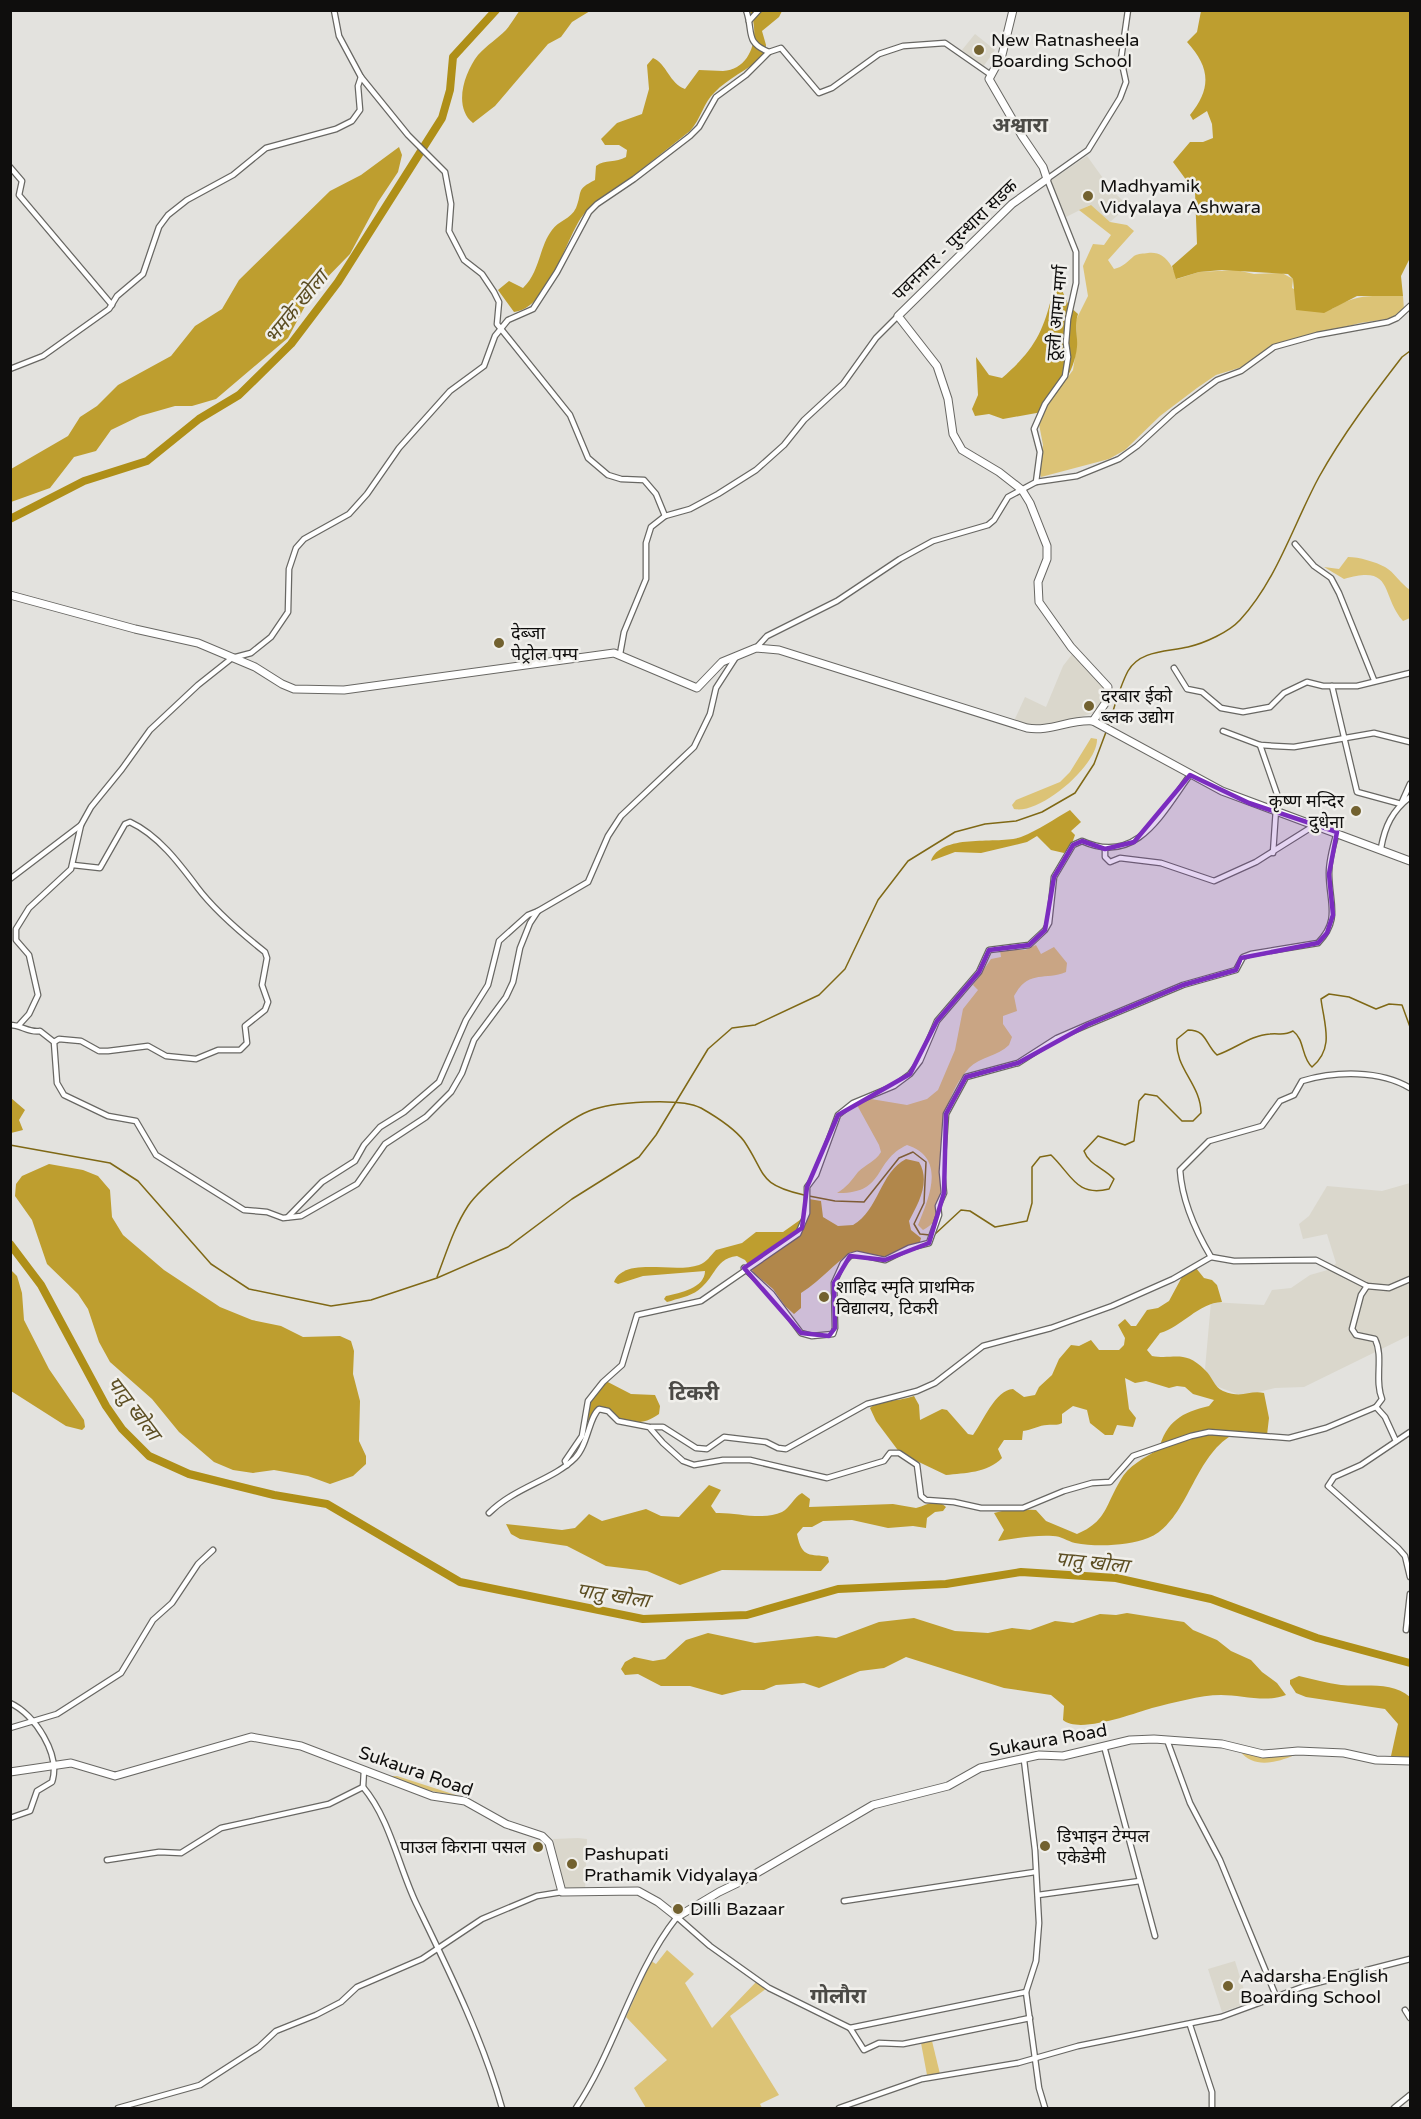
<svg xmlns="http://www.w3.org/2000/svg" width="1421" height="2119" font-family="'Varela Round','Noto Sans Devanagari',sans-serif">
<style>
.built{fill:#dad7cc}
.green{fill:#dcc376}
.forest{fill:#be9e2f}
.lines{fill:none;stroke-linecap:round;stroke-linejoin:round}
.stream{stroke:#7f6815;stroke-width:1.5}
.river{stroke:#af8f18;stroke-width:8}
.street-casing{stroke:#686763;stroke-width:7}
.secondary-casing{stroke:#686763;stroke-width:9}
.street{stroke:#fff;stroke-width:4.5}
.secondary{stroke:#fff;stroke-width:7}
.marked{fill:#7b2cbf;fill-opacity:0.2;stroke:#7b2cbf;stroke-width:4.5;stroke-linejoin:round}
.poi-dot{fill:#72612f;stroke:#f0efeb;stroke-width:2}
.labels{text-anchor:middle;stroke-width:5;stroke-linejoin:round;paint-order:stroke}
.poi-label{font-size:18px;fill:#0f0e0d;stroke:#f0efeb;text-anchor:start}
.street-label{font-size:18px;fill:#0f0e0d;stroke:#f0efeb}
.water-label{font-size:20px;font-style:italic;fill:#5c4e23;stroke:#f0efeb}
.quarter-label{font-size:21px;font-weight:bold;fill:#4b4a46;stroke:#f0efeb}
</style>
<rect width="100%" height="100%" fill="#e3e2de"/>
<g class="built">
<path d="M975,34L995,50L983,67L962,50Z"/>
<path d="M1087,156L1110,188L1128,206L1110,222L1090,205L1066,217L1050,181Z"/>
<path d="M1073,653L1105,688L1104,700L1096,712L1044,728L1014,721L1025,697L1046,707L1063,666Z"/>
<path d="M1410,1183V1335L1304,1387L1275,1388L1242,1396L1216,1386L1205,1369L1211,1302L1264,1305L1272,1290L1291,1288L1310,1275L1331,1269L1336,1263L1327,1234L1303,1239L1299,1224L1309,1216L1327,1186L1382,1191Z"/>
<path d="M578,1838L587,1839L585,1891L564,1888L553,1839Z"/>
<path d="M1235,1961L1248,2003L1222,2012L1208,1969Z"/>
</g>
<g class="green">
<path d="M1091,205L1110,222L1127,225L1134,231L1108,260L1114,269C1123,267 1127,262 1134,256C1139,253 1143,254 1148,253C1164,251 1172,264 1177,279L1199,272L1236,270L1254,274L1282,273L1293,279L1292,288L1332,309C1356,293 1376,296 1403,296L1404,310L1394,318L1360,323L1269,347L1242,367L1216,375L1197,388L1160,416L1125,450L1109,459L1041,477L1039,471L1043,445L1039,424L1042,412L1073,370L1077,343L1076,320L1088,296L1083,266L1093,244L1104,245L1111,235L1079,210Z"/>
<path d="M1348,557C1359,557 1376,562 1385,567C1394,572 1401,584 1410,590V618L1403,621C1380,595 1395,564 1344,579L1324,567L1339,569Z"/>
<path d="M1091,738L1097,739C1098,765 1040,815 1014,809L1012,805L1016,800L1060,782L1070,772Z"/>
<path d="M1036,945L1041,954L1054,947L1067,963L1066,972C1044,981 1029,969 1014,996L1017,1011L1003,1016V1024L1012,1037L1009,1045C998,1056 980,1057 969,1068C939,1101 942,1143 940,1184C942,1193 940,1194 937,1202C932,1217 941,1220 923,1230L918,1225C929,1198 947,1158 907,1145C872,1161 887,1194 837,1193C847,1187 851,1181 858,1172C866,1164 875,1162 881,1152L879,1145L857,1105L871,1099L907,1105L927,1099L938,1090L955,1050L963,1009L978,990L973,985L991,959L1001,957L1000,950H1025Z"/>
<path d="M1240,1751L1262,1756L1297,1754C1279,1762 1254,1770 1240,1751Z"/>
<path d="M389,1776H397L465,1798L417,1788Z"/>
<path d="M667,1950L694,1974L685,1983L712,2028L757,1981L767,1988L730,2016L779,2095L760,2104L762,2108H646L634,2088L667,2060L626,2017L651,1961L656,1964Z"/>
<path d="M932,2041L940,2074L927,2075L921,2043Z"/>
</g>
<g class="forest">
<path d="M520,10L590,11L572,22L561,37L548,44L495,106L473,123C453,107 464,73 478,55C487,45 497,39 506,30C511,24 515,17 520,10Z"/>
<path d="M750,11H782L779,17L762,31L766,45L765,56C750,68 726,80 715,92C703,103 701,119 690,131C669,147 649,164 628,180C611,193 591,202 579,221C564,246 546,309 514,312L498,290L509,281L523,288C540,272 539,247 552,230C558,221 571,219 576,208C583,191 575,190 595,180L596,166C605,159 616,163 626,157L627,150L619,145H605L601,139L617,123L642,114L649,89L647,65L653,58C667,64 669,83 685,89L699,70C707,70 715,71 723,71C753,69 760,33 750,11Z"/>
<path d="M1201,11H1410V258L1401,276L1403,296H1357L1324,313L1296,310L1293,279L1288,274L1222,270L1199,272L1176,279L1172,266L1197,244L1195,192L1173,162L1190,142H1203L1213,138L1212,124L1207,111L1193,120L1190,115C1212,88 1210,67 1187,42L1197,32Z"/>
<path d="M399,147L402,155L398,172L378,202L350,254L312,293L288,338L216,399L192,406H175L140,416L111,430L96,451L74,457L50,488L11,502V469L68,436L80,417L97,406L118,385L171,356L195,326L222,309L239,280L330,191L361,175Z"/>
<path d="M1061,288L1069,306L1078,314C1074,325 1078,336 1077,347C1074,374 1058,392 1042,412L1003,419L989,414L975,416L972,409L978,395L976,357L989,375L1002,378C1032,352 1043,334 1052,295Z"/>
<path d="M1070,810L1081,822L1071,831L1075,835L1071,846L1064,853L1051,850L1037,836L1027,842L981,853L955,852L931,861C941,832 999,845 1021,837C1039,830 1054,819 1070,810Z"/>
<path d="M11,1098L25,1110L19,1120L23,1130L11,1133Z"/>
<path d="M906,1159L919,1162C931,1182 918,1204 909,1221L911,1230L921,1238L920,1242L898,1250L888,1257L851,1252C833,1265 820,1281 801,1293V1308L794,1314L785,1306L773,1289L754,1273L745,1260L737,1256C717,1258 716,1274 702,1287C693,1296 682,1297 671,1301L667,1302L664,1299L666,1296C680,1293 705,1288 705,1271L643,1276L618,1284L614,1282C624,1256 674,1274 699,1265C707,1262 710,1256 716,1250L742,1243L756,1232H783L807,1215L809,1199L821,1201L823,1217L838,1226L853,1225C879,1210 880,1172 906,1159Z"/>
<path d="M49,1164L83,1170L98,1176L110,1190L112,1217L123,1235L164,1270L220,1307L252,1320L281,1326L303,1337L340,1336L351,1341L354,1351L353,1374L360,1401L359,1441L366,1456V1464L353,1476L330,1484L308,1476L274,1470L253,1473L233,1470L214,1462L179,1432L152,1399L110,1362L99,1342L88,1309L78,1294L47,1264L32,1220L15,1196L16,1184L22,1176Z"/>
<path d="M1196,1268L1204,1278L1212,1280L1217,1285L1222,1302C1198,1303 1182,1327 1160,1333L1147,1350L1152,1356C1174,1360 1184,1349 1205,1370C1212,1376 1214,1387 1223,1391C1243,1399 1248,1390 1264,1393L1269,1418L1267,1435L1242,1431C1194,1446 1191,1521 1148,1538C1128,1546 1096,1547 1075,1543C1067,1541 1061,1536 1053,1536C1035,1535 1016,1538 998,1541L1004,1530L994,1513L1010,1509L1036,1510L1046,1521L1077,1534C1107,1521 1105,1506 1120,1481C1128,1465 1145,1458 1159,1449C1166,1422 1182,1412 1209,1406L1214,1400L1193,1394L1185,1387L1177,1386L1169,1388L1146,1381L1135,1383L1125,1378L1129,1409L1136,1418L1133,1427L1117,1425L1113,1435H1105L1090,1423L1087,1410L1073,1406L1062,1414V1423C1056,1426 1054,1424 1047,1425C1040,1425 1031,1430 1023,1431L1022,1440H1004L998,1449L1002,1458C987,1473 965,1473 946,1475L900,1453L876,1421L870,1408C879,1400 902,1401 914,1396L919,1405L920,1420L942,1409L947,1410L968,1434L973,1435C983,1422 995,1390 1013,1389L1024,1397L1035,1395L1039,1387L1052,1375L1059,1359L1071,1345L1079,1346L1091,1340L1099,1350H1119L1124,1345L1125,1338L1118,1325L1125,1319L1131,1326H1136L1147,1310L1158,1308L1169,1301L1183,1275Z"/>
<path d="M11,1270L17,1276L22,1293L24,1320L49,1369L84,1420L85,1427L82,1430L66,1426L11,1391Z"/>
<path d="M602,1379L631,1394L655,1395L660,1406L659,1414C637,1430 619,1420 600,1408L593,1412L591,1420H584L586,1400Z"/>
<path d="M709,1485L721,1490L711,1506L716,1513C736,1512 762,1521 782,1512C790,1508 793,1498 802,1493L810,1499L809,1507L893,1504L916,1508C927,1506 935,1497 946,1507L943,1511L935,1512L927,1518L926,1528L913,1526L888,1528L852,1520L823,1521L812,1527H803L797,1534C802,1560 811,1553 828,1557L829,1562L821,1571L722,1570L680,1585L647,1571L606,1566L567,1546L520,1539L511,1534L506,1524L562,1530L575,1528L589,1514L602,1521L646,1509L661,1516L679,1517Z"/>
<path d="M1127,1613L1184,1622L1193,1630L1217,1640L1231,1651L1251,1660L1262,1672L1277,1683L1286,1695C1267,1703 1241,1695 1221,1695C1200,1695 1173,1703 1152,1708C1132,1714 1079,1734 1063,1720L1064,1706L1051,1695L1004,1688L906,1657L884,1668L860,1671L819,1688L804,1683L776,1685L764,1690H742L722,1695L690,1686H661L638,1674L625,1675L621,1669L625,1662L634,1657L653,1661L665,1659L686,1640L708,1633L755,1643L817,1636L836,1638L879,1622L914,1618L955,1631L988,1633L1012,1628L1030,1630L1055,1621L1073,1623L1100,1614L1116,1615Z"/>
<path d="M1299,1676C1313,1679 1327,1683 1341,1685C1364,1687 1392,1681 1410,1697V1758L1391,1756L1398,1724L1385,1709L1306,1697L1296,1693L1290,1684V1680Z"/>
</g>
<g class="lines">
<g class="stream">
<path d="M1108,727C1114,709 1119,688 1128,671C1140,650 1167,652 1188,647C1205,643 1229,632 1240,620C1277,580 1294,523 1319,477C1343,434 1372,396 1402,357L1410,351"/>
<path d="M10,1145L110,1163L138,1181L211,1264L249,1289L331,1306L371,1300L437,1278L508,1247L572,1199L639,1157L656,1135L708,1049L732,1028L755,1025L819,995L845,969L878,900L908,861L955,832L985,824L1016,821L1042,812L1075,793L1094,764L1106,732"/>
<path d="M809,1196L835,1201L864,1202L899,1158L913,1152L926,1162L924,1203L914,1224L920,1234L930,1235"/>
<path d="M934,1235L961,1210L970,1211L995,1227L1027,1221L1032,1203V1167L1040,1157L1051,1155C1072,1175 1076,1197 1109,1189L1114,1179C1104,1168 1089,1165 1084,1151L1098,1136L1125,1145L1134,1141L1139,1101L1145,1094L1157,1096L1182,1121H1193L1201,1113C1201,1084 1174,1068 1177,1039L1188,1030C1207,1030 1205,1044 1217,1055C1235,1049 1251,1035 1270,1034C1280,1033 1284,1036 1293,1031C1305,1040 1301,1057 1312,1067C1335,1048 1324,1024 1321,999L1329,994L1349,997L1376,1009L1389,1004L1402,1005L1410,1027"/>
<path d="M437,1277C446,1254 454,1227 468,1206C482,1184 564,1121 589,1111C611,1102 680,1097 701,1108C715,1116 734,1128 744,1141C767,1175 757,1184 804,1195"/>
</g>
<g class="river">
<path d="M10,519L84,481L147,461L199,419L239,395L291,344L338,282L442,118L450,90L453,57L496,10"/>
<path d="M10,1244L41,1285L106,1406L122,1429L149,1456L189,1474L274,1495L327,1504L460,1582L643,1619L747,1615L838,1589L946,1584L1021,1572L1116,1578L1211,1599L1317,1638L1410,1663"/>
</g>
<defs>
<g id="street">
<path d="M334,10L339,36L361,77L408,135L445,172L451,204L449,231L464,260L482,274L494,292L499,302L497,324L570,415L588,458L608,475L621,479L644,480L656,494L665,516"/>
<path d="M746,10C754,32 744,42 769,52"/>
<path d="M749,21L759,10"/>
<path d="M10,167L22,181L19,195L112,305"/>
<path d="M10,369L43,356L109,309L117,296L143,274L159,227L168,215L187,200L233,175L266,148L336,129L352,121L360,110L358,86L361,77"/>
<path d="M1036,482L1040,452L1034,429L1045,404L1065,376L1068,357L1066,343L1068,319L1076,283V252L1047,179L1088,150L1120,98L1126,82L1121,59L1128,10"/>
<path d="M1295,544L1314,566L1331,578L1339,593L1374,680"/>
<path d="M756,648L767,636L837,601L900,559L933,541L988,525L994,520L1008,497L1036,482L1077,476L1119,459L1137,446L1174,412L1217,380L1241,371L1274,347L1317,335L1388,322L1397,318L1410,306"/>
<path d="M620,654L624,632L646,579V543L651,527L665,516L690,509L718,494L756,470L784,445L804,420L843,384L876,338L898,316"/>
<path d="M1174,668L1187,689L1202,692L1221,708L1243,712L1270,707L1284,693L1307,682L1323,686H1357L1410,673"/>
<path d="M1332,686L1357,792L1401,804L1410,784"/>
<path d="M1223,731L1260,745L1274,746L1294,747L1374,733L1410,742"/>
<path d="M1260,745L1277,794L1273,853"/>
<path d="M1381,848C1385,826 1392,811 1410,797"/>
<path d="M1105,849V857L1110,862L1120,858L1161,863L1214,881L1256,862L1315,825"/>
<path d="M10,879L81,825L91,807L122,769L150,730L198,685L232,658L251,653L271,637L288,612L289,569L296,548L304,539L349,514L367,494L399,448L450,391L484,366L495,336L508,320L533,309L557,272L589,212L597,204L634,179L690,136L699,127L716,97L746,75L769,52L781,48L819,93L832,88L879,54L903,46L945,43L991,75"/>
<path d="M10,1025C22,1025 28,1033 40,1031L54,1042L57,1083L64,1095L108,1116L136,1121L156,1155L244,1210L267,1212L283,1218L301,1216L357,1184L385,1144L426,1117L451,1092L462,1073L474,1040L506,997L513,982L520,948L530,923L538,911L588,882L608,836L621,816L694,747L710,714L716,688L736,657"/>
<path d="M19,1025L29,1014L38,995L29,955L16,940V929L29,908L71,869L81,825"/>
<path d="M54,1042L59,1039L81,1041L99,1051H108L148,1046L166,1056L196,1059L218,1050H240L247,1043L245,1026L265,1010L268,1002L262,985L267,958L265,952C241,933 215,911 197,887C179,863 158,835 130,822L125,824L100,868L73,865"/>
<path d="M288,1217L322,1182L355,1161L364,1145L380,1127L404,1112L439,1082L466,1020L488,985L499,941L528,915L538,911"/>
<path d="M1211,1257C1195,1230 1182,1201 1180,1170L1209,1141L1262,1126L1280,1101L1294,1095L1302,1081C1336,1071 1380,1070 1410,1088"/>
<path d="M744,1268L772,1294L801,1333L812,1336L833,1334L835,1328L834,1283L843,1263L850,1256L857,1254L885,1260L909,1248L929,1243L939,1215L938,1206L944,1193L942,1172L946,1114L966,1077L1018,1063L1057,1038L1087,1025L1183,985L1236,970L1243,957L1251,954L1318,943C1341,919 1329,903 1329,873C1329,859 1333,846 1337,832"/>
<path d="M1367,1286L1361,1295L1352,1329L1356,1335L1375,1339C1384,1357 1374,1380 1382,1399L1376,1407"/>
<path d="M651,1427H663L696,1448L707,1449L724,1437L766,1442L778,1448L786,1449L867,1404L917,1391L935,1383L983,1346L1051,1328L1112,1306L1173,1279L1211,1257L1234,1261L1316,1260L1367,1286L1389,1288L1410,1279"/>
<path d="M1410,1432L1361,1465L1334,1477L1328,1486L1398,1548L1405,1556L1410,1577"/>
<path d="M567,1465L565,1461L582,1436L588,1401L603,1382L622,1365L637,1315L701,1301L798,1234L807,1213V1187L816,1175L838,1115L853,1103L894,1086L910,1074L920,1061L937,1021L979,972L989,950L1029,945L1045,930L1049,923L1054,877L1073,845L1082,841C1137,866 1162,813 1190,775"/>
<path d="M489,1513C515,1487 553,1480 575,1458C588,1445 589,1417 599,1409L608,1411L618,1421L649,1427L663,1443L683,1461L694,1465L723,1460H750L827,1478L884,1461L890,1453H899L917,1465L921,1496L926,1500L954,1502L981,1508H1023L1064,1491L1092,1483L1110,1482L1133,1456L1191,1436L1209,1432L1289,1438L1326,1428L1376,1407L1385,1417L1396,1441"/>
<path d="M1406,1630L1410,1594"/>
<path d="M10,1703C35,1714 61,1755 52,1782L37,1791L30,1811L10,1818"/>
<path d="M10,1728L57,1714L121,1673L153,1620L172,1603L198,1564L213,1550"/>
<path d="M1167,1740L1190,1803L1220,1860L1276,1996"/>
<path d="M1104,1746L1155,1936"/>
<path d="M1024,1760L1035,1850L1039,1923L1036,1961L1026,1992L1039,2088L1045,2108"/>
<path d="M364,1770L363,1787C390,1819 398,1865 416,1903C448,1969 482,2037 502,2108"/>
<path d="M107,1860L159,1852L181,1853L221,1828L329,1804L363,1787"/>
<path d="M1038,1895L1140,1881"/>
<path d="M844,1901L1035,1872"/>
<path d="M1405,2010L1410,2018"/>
<path d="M1190,2025L1212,2092V2108"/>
<path d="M850,2028L1026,1992"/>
<path d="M118,2108L200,2085L259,2047L276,2031L316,2015L341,2002L357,1987L422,1959L482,1919L537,1896L562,1892"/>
<path d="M576,2108C616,2048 632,1974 677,1917L710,1946L769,1988L850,2028L864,2050L879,2043L903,2044L1030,2018"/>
<path d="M839,2108L922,2079L1018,2063L1078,2046L1221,2017L1305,1986L1410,1959"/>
<path d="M1394,2108L1410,2095"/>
</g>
<g id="secondary">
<path d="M1013,10L1002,55L989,79L1022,136L1043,167L1047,179L1012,204L898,316L937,366L948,399L953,434L962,450L999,472L1022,490L1030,503L1047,546V559L1038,582L1039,602L1071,647L1108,687L1106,702L1093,721"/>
<path d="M10,595L135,629L198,643L255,667L282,684L294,689L344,690L614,653L697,688L722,662L756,648L779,650L1027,728C1050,732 1070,719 1093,721L1222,791L1410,861"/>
<path d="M10,1772L71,1763L115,1776L251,1737L301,1746L432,1796L465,1801L506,1824L542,1836L549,1843L562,1892L638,1891L658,1902L677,1917L719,1892L750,1877L873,1805L948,1786L980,1768L1039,1755L1063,1756L1130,1740L1154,1739L1222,1744L1263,1754L1298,1751L1344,1753L1376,1760L1410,1761"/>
</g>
</defs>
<use href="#street" class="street-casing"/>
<use href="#secondary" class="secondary-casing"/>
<use href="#street" class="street"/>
<use href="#secondary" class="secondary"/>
</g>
<path class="marked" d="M1190,775L1249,803L1337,832L1329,874L1333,915L1327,933L1318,943L1241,958L1236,970L1183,985L1087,1025L1018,1063L966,1077L946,1114L944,1193L929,1243L885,1260L850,1256L834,1283L835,1328L829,1336L801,1333L744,1268L802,1228L807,1187L838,1115L910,1074L937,1021L979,972L989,950L1029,945L1045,930L1054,877L1073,845L1082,841L1105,849L1134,842Z"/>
<g class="poi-dot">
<circle cx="979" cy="50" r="6"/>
<circle cx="1088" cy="196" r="6"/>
<circle cx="499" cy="643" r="6"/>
<circle cx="1089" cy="706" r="6"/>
<circle cx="1356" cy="811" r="6"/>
<circle cx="824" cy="1297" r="6"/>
<circle cx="1045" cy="1846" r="6"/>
<circle cx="538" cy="1847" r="6"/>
<circle cx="572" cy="1864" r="6"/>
<circle cx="678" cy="1909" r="6"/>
<circle cx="1228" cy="1986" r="6"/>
</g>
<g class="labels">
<g class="poi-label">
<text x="991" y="46">New Ratnasheela<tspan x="991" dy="21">Boarding School</tspan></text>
<text x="1100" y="192">Madhyamik<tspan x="1100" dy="21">Vidyalaya Ashwara</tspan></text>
<text x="511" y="639">देब्जा<tspan x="511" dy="21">पेट्रोल पम्प</tspan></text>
<text x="1101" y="702">दरबार ईको<tspan x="1101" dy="21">ब्लक उद्योग</tspan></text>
<text x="1344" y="807" text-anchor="end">कृष्ण मन्दिर<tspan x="1344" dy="21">दुधेना</tspan></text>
<text x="836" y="1293">शाहिद स्मृति प्राथमिक<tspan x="836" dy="21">विद्यालय, टिकरी</tspan></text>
<text x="1057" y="1842">डिभाइन टेम्पल<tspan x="1057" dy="21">एकेडेमी</tspan></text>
<text x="526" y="1853" text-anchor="end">पाउल किराना पसल</text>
<text x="584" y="1860">Pashupati<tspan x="584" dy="21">Prathamik Vidyalaya</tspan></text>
<text x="690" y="1915">Dilli Bazaar</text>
<text x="1240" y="1982">Aadarsha English<tspan x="1240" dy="21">Boarding School</tspan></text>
</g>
<g class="street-label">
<text transform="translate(955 240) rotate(-44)" y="6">पवननगर - पुरन्धारा सडक</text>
<text transform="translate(1057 313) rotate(-85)" y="6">ठूली आमा मार्ग</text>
<text transform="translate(1048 1740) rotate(-10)" y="6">Sukaura Road</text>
<text transform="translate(416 1771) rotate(19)" y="6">Sukaura Road</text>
</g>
<g class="water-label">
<text transform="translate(296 307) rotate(-51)" y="7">भमके खोला</text>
<text transform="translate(134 1408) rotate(53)" y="7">पातु खोला</text>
<text transform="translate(1092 1562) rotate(6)" y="7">पातु खोला</text>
<text transform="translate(613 1595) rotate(9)" y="7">पातु खोला</text>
</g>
<g class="quarter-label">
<text x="1020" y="132">अश्वारा</text>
<text x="694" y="1400">टिकरी</text>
<text x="838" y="2003">गोलौरा</text>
</g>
</g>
<rect width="1421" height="2119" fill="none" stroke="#0f0e0d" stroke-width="24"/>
</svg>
